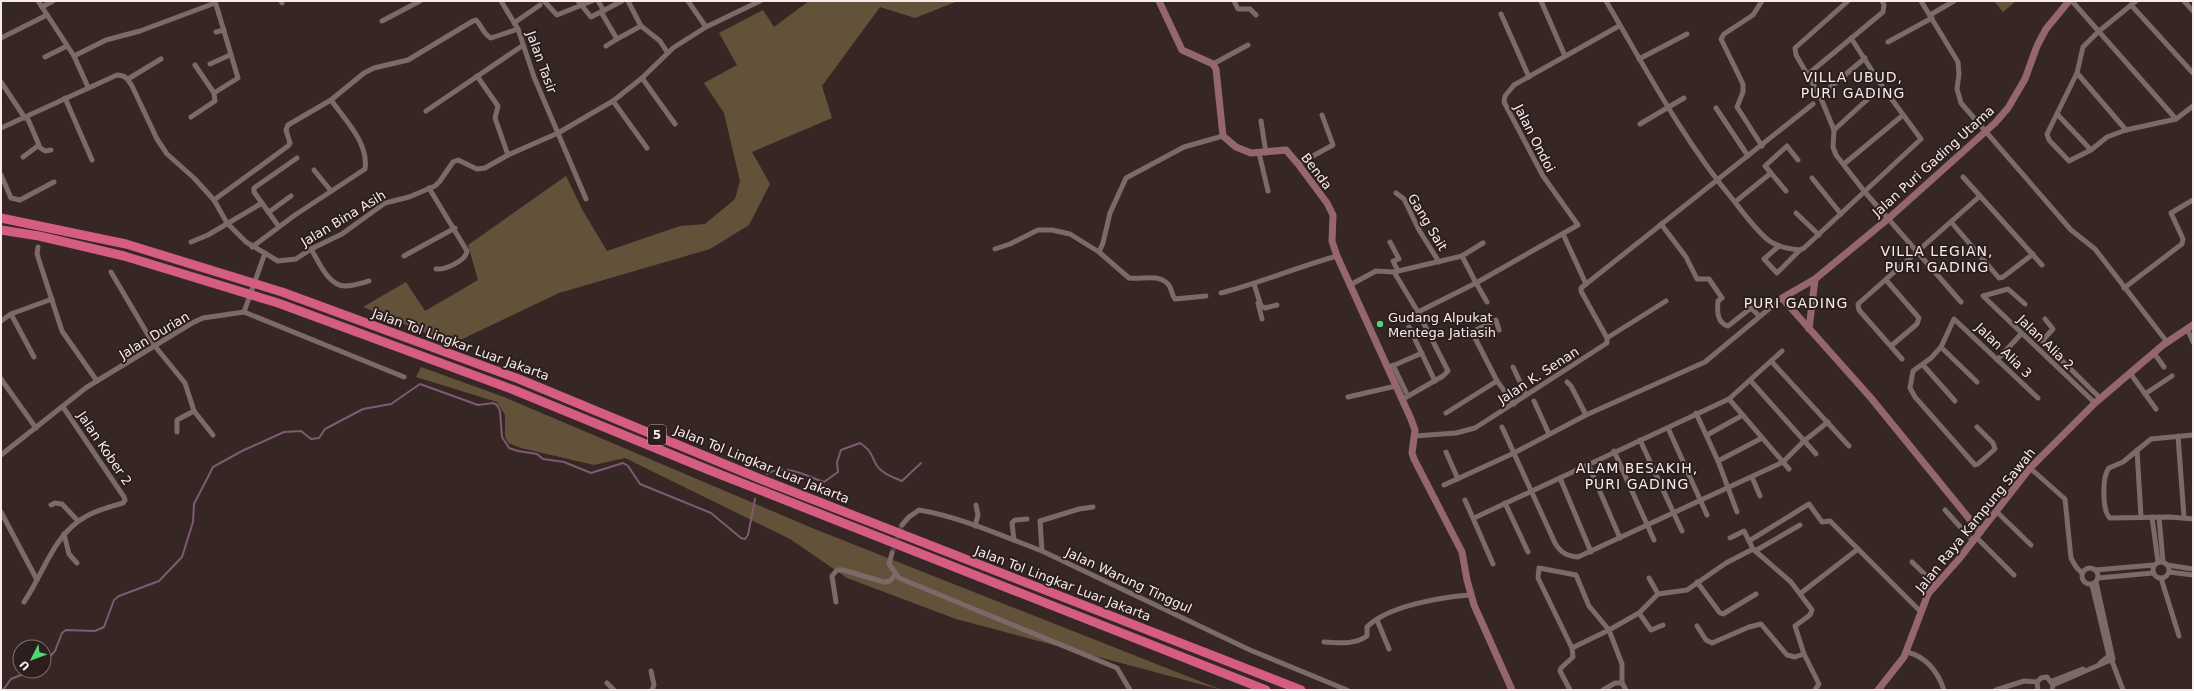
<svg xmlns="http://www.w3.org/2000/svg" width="2194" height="691" font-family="'DejaVu Sans',sans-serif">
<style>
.green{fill:#63523a}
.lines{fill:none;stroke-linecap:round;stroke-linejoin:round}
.stream{stroke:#7f5a73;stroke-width:2}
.street-tunnel{stroke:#534543;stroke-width:5;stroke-dasharray:5 2.5;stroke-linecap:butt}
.street{stroke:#7b6a67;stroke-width:5}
.secondary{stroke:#96666f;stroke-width:7}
.highway{stroke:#d45d81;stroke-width:9}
.poi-dot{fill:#51d673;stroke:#2c1e1c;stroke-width:1.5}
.labels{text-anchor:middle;stroke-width:4;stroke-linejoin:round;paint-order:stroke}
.shield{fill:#2c1e1c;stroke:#b9aead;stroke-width:1}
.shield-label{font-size:12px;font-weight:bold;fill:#f6eceb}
.street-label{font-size:13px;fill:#f6eceb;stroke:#2c1e1c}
.poi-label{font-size:13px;fill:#f6eceb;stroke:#2c1e1c;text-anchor:start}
.neighbourhood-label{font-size:14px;letter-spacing:1px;fill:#f6eceb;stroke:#2c1e1c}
</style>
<rect width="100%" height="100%" fill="#362725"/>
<g class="green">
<path d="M809,1H958L915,18L880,7L822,86L832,118L752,152L770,184L749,225L710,249L559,293L452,344L363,307L406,282L425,311L478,280L468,245L566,176L583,211L607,251L680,226L705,224L735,199L740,181L724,113L704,83L737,65L719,33L763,10L774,27Z"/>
<path d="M1994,1H2016L2003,12Z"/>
<path d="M421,367L504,397L812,528L1222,690L956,619L847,578L790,539L625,458L594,465L521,448L508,443L505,436V415L497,402L416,377Z"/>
</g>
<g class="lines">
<g class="stream">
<path d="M767,474C785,463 806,476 824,482L838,472L837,462L841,450L860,443C873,452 870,454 877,466C883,474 893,477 902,481L921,463"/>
<path d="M44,663L55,651L62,633L66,630L95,631L104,627L114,600L119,596L159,581L182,557L193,522L194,504L213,467L242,451L284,432L301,431L311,439L319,438L325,429L363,409L391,404L420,384L478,405L493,403L497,405L500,411L502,437L509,448L518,451L537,454L543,459L564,462L591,473L623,463L628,466L640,484L711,513L741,538L745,539L748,535L755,499"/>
<path d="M3,690L11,679L31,671"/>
</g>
<path class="street-tunnel" d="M892,553L902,525"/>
<g class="street">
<path d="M38,1L74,56L88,87"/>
<path d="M281,1L282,3"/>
<path d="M501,1L518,29L534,77L586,199"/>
<path d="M544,1L557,15L592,1"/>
<path d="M578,1L591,17L622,1"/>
<path d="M598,1L604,11"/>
<path d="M628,1L641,26"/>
<path d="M688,1L706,27"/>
<path d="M1234,1L1238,9H1250L1256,15"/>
<path d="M1541,1L1565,56"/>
<path d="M1606,1C1646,69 1683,140 1734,201C1745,215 1755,229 1768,240C1777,247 1789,249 1800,250"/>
<path d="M1921,1L1958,62L1959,74L1957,89L1961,103L2071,230L2095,249L2167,342"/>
<path d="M2072,1L2176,119"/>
<path d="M2136,1L2098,32L2083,47L2077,73L2047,134L2049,140L2069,161L2091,150L2107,137L2126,130L2176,119L2193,106"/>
<path d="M2184,1L2193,11"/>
<path d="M2131,5L2193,73"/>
<path d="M42,7L53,1"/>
<path d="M601,12L617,39L641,26L660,41L667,52"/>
<path d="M1501,14L1529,77"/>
<path d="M1930,15L1954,1"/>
<path d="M382,21L420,1"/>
<path d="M514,23L540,5"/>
<path d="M216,32L224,30"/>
<path d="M1,38L47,15"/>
<path d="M1888,42L1932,18"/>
<path d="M606,46L617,39"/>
<path d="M74,56L106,40L140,31L215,3"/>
<path d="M45,57L67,46"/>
<path d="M1865,58L1820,96L1834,130L1833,147L1836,155L1864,191L1961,302"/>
<path d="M1639,59L1687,34"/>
<path d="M210,64L230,55"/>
<path d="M1213,64L1248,45"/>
<path d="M195,65L214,93"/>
<path d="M2077,73L2126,130"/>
<path d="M1807,75L1883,12L1884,5L1882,1"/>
<path d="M477,76L498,106L495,118L508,155"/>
<path d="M642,78L675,124"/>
<path d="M128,79L161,59"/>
<path d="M1,82L25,118"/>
<path d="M1820,96L1796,55L1795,48L1848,1"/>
<path d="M65,98L92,160"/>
<path d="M613,101L647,148"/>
<path d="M1716,108L1748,156"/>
<path d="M426,111L522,46"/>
<path d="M2057,114L2091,150"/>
<path d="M191,117L215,101L214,93L238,78L215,1"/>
<path d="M1261,121L1266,153"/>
<path d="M1640,124L1684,98"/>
<path d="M1,128L117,75C126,75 128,80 132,86L157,139L167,154L194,178L214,200L227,223L246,242L278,261L296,259L311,249L342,234L385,203L409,197L435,186L440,181L453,162L458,160L477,169L485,168L508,155L558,133L613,101L642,78L673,48L706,27L760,1"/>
<path d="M1834,130L1882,86"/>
<path d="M1762,146L1737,107L1743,92V84L1721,39L1724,34L1753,15L1762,1"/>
<path d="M39,147L45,151L51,150"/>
<path d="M1259,153L1268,191"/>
<path d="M23,157L39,145L27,117"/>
<path d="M1298,164L1333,145L1322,115"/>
<path d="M1844,164L1903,115"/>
<path d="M314,170L331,191"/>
<path d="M1771,173L1786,191"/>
<path d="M1,175L11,198L20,200L54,182"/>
<path d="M1963,177L2042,265"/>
<path d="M1812,178L1841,214"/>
<path d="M429,188L467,251C466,261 445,270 436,269"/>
<path d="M1396,193L1404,199L1419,230L1439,262"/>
<path d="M214,200L288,146L290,143L286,130L288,125L331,100L364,73L374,68L408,60L473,21L476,20C482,26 483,34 491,38L518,29"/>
<path d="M1735,202L1771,173L1765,166L1787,146L1798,160"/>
<path d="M269,212L291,196"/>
<path d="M1796,213L1819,235"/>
<path d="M1952,223L1999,278L2003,277L2033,254"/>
<path d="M277,224L254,192V188L297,158"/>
<path d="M1661,224L1686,257L1697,279H1709L1722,298L1718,301C1717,311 1717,323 1728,326L1751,308L1759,316"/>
<path d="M1563,234L1586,284"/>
<path d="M191,242L208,235L262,203"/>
<path d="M1390,242L1399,259L1393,261L1398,271"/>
<path d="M1779,246L1764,259L1777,273L1800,250L1804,248L1921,139L1882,86L1851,38"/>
<path d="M38,247L37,254L62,331L97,381"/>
<path d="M252,247L295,215L365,169C369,143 345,120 331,100"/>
<path d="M311,249C318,260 328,286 345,286C353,286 362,283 369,281"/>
<path d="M995,249L1010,244L1038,230H1052L1070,234L1099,252"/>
<path d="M404,256L455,228"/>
<path d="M1462,256L1483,243"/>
<path d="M111,272L154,345L185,383L194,411L213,435"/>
<path d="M1394,272L1418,312L1448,371L1443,376L1403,399"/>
<path d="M1886,280L1919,318L1917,324L1891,346"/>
<path d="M1254,284L1261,306L1265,308L1277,305"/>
<path d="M1350,285L1376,271L1394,272L1462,256L1476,283L1578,225L1543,176L1504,102L1505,96L1514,85L1619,26"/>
<path d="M2124,288L2182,244L2183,239L2171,213L2193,200"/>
<path d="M1221,293C1260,283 1297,267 1337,256"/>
<path d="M1206,296L1175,299C1171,294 1172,288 1168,284C1157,273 1143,280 1129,278L1099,252L1103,243L1110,213L1126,178L1184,147L1223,136"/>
<path d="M1258,303L1262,319"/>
<path d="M2025,304L2008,289L1983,296L2095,403"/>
<path d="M244,312L265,253"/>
<path d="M1418,312L1476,283L1487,302"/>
<path d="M11,314L34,357"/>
<path d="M2045,319L2053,329L2042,341L2100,398"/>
<path d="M1,321L11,314L52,299"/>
<path d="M1409,327L1435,381"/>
<path d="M2187,328L2193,342"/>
<path d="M1607,338L1666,301"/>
<path d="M1941,347L1977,382"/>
<path d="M2154,353L2164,367"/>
<path d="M1902,359L1859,310L1858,304L1980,196"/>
<path d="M1997,360L2021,334"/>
<path d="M1771,361L1849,446"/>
<path d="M1393,365L1406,392"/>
<path d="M1923,365L1955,401"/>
<path d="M1513,367L1526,395"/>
<path d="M1388,368L1422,353"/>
<path d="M2130,373L2156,409"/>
<path d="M1,379L36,428"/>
<path d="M1750,380L1816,454"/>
<path d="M1497,381L1514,404"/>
<path d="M1567,382L1571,386L1586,415"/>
<path d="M2145,394L2172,376"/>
<path d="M1348,397L1396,386"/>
<path d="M1729,399L1789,469"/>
<path d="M1534,401L1549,434"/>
<path d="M1446,413L1497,381L1472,332L1496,320L1499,330"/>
<path d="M1696,413L1718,461L1737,512"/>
<path d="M1502,427L1555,543C1561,553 1567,556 1578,557L1783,462L1804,441L1828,422"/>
<path d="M1977,427L1993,443L1995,449L1978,464L1975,465L1915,397L1910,388L1913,371L1931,358L1941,347L1954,319L2038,398"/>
<path d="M1668,428L1707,515"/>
<path d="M177,432V420L194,411"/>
<path d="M1707,435L1743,415"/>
<path d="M2193,435L2151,439L2123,462L2109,468C2102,476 2102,511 2110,518L2170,517L2193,519"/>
<path d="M1415,436L1456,433L1475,428L1607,343V338L1581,291V288L1813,104"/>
<path d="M2178,436L2184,517"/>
<path d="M1640,440L1682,531"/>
<path d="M2137,450L2141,517"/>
<path d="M1614,451L1654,540"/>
<path d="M1446,452L1458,479"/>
<path d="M1,455L87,387L192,323L203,318L244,312L404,377"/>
<path d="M1718,461L1762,438"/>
<path d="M1588,464L1620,538"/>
<path d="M2030,468L2065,499L2071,558L2076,567L2082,573"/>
<path d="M1752,477L1760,496"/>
<path d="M1560,478L1591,552"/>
<path d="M1444,485L1514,453L1586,415L1705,362L1782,298"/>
<path d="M1465,500L1493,564"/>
<path d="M1505,503L1528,552"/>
<path d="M51,505L55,503L62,504L78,521"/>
<path d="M1945,510L1973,541"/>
<path d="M1996,511L2031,545"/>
<path d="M1,512L37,580"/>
<path d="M2152,517L2158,562"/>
<path d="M2159,517L2163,562"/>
<path d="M1474,518L1729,399L1782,351"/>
<path d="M902,525L909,517L919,510C961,517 1002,536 1042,551L1250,650L1347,690"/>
<path d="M975,526L978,515L976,505"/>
<path d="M64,534L69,554L77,563"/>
<path d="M1976,537L2014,575"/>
<path d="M1730,538L1744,531L1753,549L1791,582L1812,610L1810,615L1795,626L1804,654L1819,684L1815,690"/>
<path d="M1014,540L1012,523L1015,520L1027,519"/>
<path d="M1749,541L1809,504L1822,522L1830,521L1920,611"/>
<path d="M1042,551L1040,521L1079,509L1093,507"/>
<path d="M1755,551L1800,525"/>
<path d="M892,553L889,564L899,578L1117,668L1130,690"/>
<circle cx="2161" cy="570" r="8"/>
<path d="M1912,562L1935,584"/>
<path d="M2167,565L2193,569"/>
<circle cx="2090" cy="576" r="8"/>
<path d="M2095,570L2154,565"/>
<path d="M2169,572L2193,575"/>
<path d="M1649,578L1658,594"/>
<path d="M2098,578L2153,573"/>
<path d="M2161,578L2179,636"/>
<path d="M1697,582L1720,613L1723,614L1756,594"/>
<path d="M2092,585L2109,656L2100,663"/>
<path d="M1801,593L1858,549"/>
<path d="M24,602C44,573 53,535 85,517C96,510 110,507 123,503L125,500L124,497L63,407"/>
<path d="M836,602L832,576L837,570H843L884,582L890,581L895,575"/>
<path d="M1639,613L1651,630L1663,625"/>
<path d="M1377,620L1389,649"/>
<path d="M1697,626L1706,640L1712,643L1749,627L1761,624L1787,655L1795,657L1804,654"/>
<path d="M1324,642C1340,643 1354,645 1367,636V627C1387,606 1442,597 1470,595"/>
<path d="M1572,648L1538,578L1539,568L1576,575L1589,606L1609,630L1622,664V683"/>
<path d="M1907,652C1926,657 1938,672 1944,690"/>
<path d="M2112,661L2123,690"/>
<path d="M651,671L654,685L652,690"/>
<path d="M2052,681L2083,669"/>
<path d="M607,683L614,690"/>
<path d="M1622,683L1626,690"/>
<path d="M2053,685L2113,659L2096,582"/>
<path d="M1570,690L1560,671L1561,668L1573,657L1572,648L1609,630L1639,613L1658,594L1687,590L1726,563L1753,549"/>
<path d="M1603,690L1615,683H1622"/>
<path d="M1996,690L2024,681L2037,682"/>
<path d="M2038,690L2037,682L2041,678L2047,677L2053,685L2052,690"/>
</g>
<g class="secondary">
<path d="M1159,1L1182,50L1213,64L1216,69L1223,136L1236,147L1251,153L1286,150L1298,164L1327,203L1333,215L1332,241L1337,256L1411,419L1415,430L1412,453L1414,459L1462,552L1467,580L1474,605L1512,690"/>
<path d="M1809,329L1815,279"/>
<path d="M1980,532L1871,398L1782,298L1815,279L1889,218L1995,123L2008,108L2025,79L2037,46L2046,29L2069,1"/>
<path d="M1878,690L1904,657L1928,594L1959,559L2030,468L2095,403L2163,345L2193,325"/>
</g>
<g class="highway">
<path d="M1,218L126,244L282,292L519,379L763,480L1301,690"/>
<path d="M1,230L39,236L124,256L278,303L514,390L709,470L1266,690"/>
</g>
</g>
<circle class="poi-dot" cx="1380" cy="324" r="4"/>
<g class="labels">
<rect class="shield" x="648" y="425" width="18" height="20" rx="3"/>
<g class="shield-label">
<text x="657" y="439">5</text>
</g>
<g class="street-label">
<text transform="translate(542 62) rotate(70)" y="5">Jalan Tasir</text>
<text transform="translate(1535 138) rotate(63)" y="5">Jalan Ondoi</text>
<text transform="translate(1933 161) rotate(-42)" y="5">Jalan Puri Gading Utama</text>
<text transform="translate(1317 171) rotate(53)" y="5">Benda</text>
<text transform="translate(343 218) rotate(-31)" y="5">Jalan Bina Asih</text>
<text transform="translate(1428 222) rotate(59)" y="5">Gang Sait</text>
<text transform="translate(154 335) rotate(-31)" y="5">Jalan Durian</text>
<text transform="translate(2046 342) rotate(44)" y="5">Jalan Alia 2</text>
<text transform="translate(461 344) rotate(20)" y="5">Jalan Tol Lingkar Luar Jakarta</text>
<text transform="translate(2004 350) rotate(44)" y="5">Jalan Alia 3</text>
<text transform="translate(1538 375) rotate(-33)" y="5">Jalan K. Senan</text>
<text transform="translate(105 448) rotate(56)" y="5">Jalan Kober 2</text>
<text transform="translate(762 464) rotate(22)" y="5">Jalan Tol Lingkar Luar Jakarta</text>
<text transform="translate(1975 520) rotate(-51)" y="5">Jalan Raya Kampung Sawah</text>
<text transform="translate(1129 580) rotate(25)" y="5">Jalan Warung Tinggul</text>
<text transform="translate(1063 583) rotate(21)" y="5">Jalan Tol Lingkar Luar Jakarta</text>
</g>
<g class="poi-label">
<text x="1388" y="322">Gudang Alpukat<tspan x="1388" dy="15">Mentega Jatiasih</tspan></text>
</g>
<g class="neighbourhood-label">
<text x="1853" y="82">VILLA UBUD,<tspan x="1853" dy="16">PURI GADING</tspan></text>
<text x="1937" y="256">VILLA LEGIAN,<tspan x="1937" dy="16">PURI GADING</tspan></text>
<text x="1796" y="308">PURI GADING</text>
<text x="1637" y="473">ALAM BESAKIH,<tspan x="1637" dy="16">PURI GADING</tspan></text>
</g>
</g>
<rect width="2194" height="691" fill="none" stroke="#f6eceb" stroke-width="4"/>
<g transform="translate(32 659) rotate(228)"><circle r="19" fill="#2c1e1c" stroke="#7d706f"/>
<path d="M0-3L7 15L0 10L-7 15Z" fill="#51d673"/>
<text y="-6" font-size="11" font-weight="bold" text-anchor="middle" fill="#f6eceb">U</text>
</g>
</svg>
